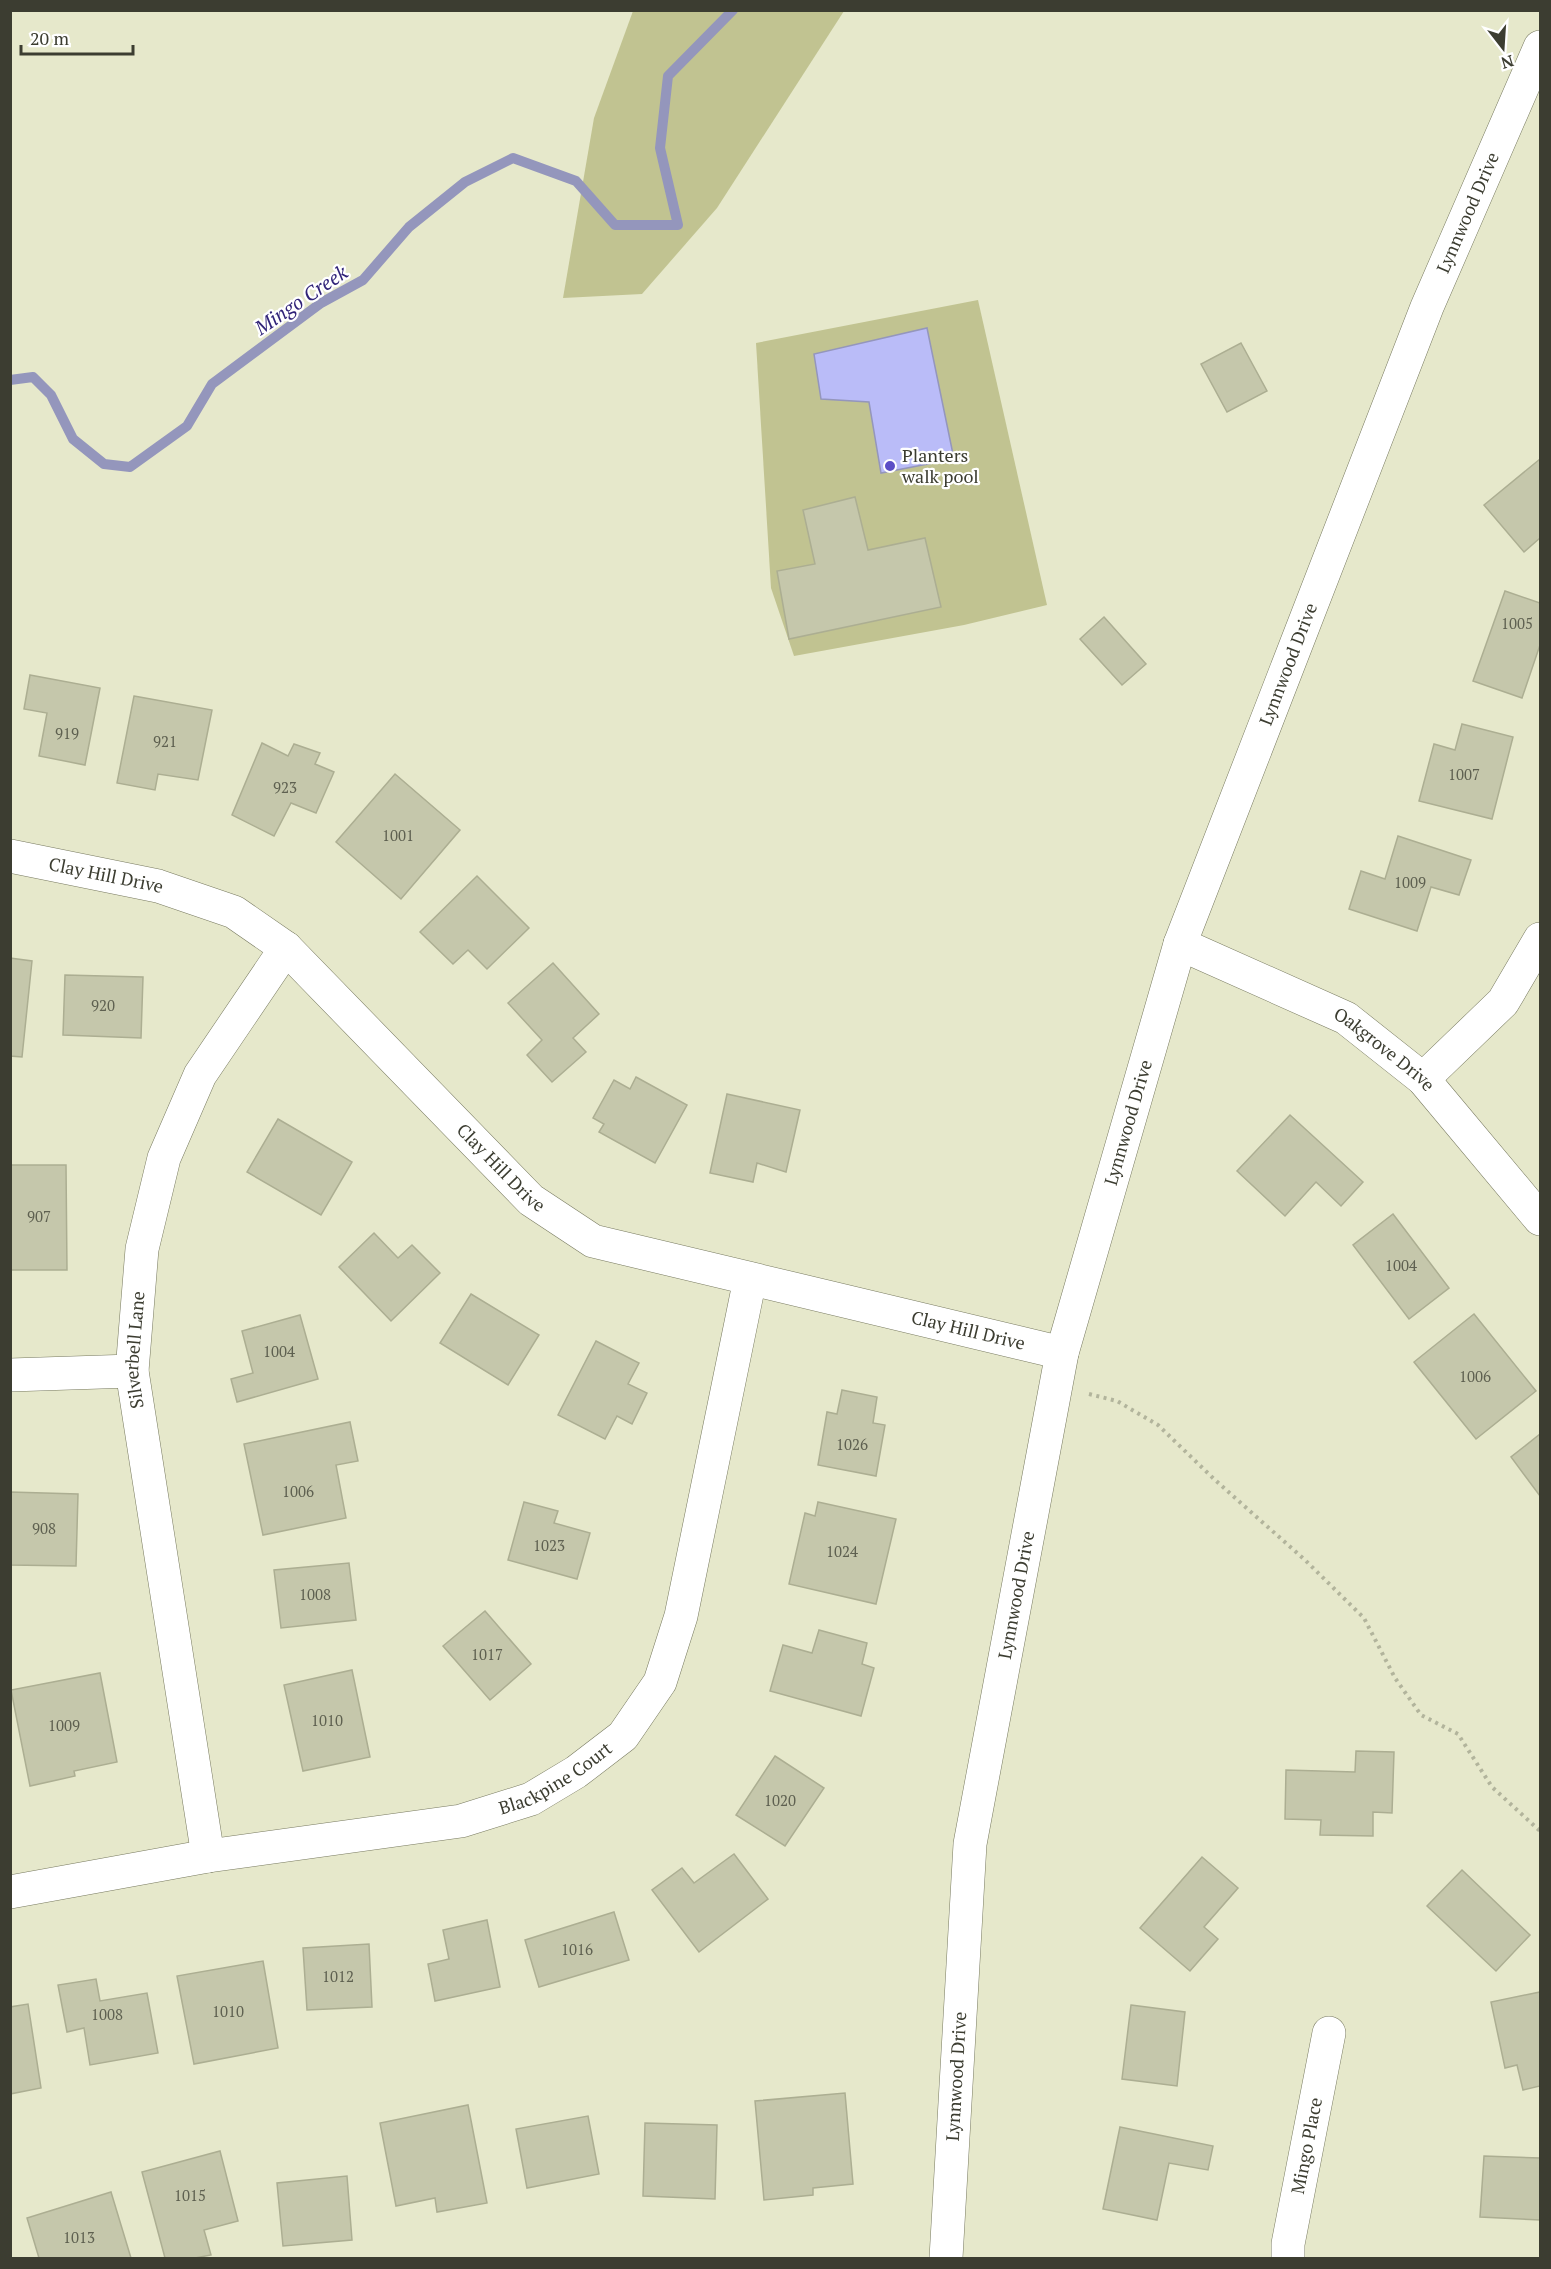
<svg xmlns="http://www.w3.org/2000/svg" width="1551" height="2269" font-family="'PT Serif',serif">
<style>
.green{fill:#c1c391}
.water{fill:#babcf8;stroke:#9496bc;stroke-width:1.5}
.lines{fill:none;stroke-linecap:round;stroke-linejoin:round}
.stream{stroke:#9496bc;stroke-width:10}
.building{fill:#c5c7ab;stroke:#acae92;stroke-width:1.5}
.minor-casing{stroke:#787a60;stroke-width:34}
.path{stroke:#b2b49c;stroke-width:4;stroke-dasharray:3 4.5;stroke-linecap:butt}
.minor{stroke:#fff;stroke-width:33}
.poi-dot{fill:#5c4ec6;stroke:#fff;stroke-width:2}
.labels{text-anchor:middle;stroke-width:4.5;stroke-linejoin:round;paint-order:stroke}
.number-label{font-size:15px;fill:#5e6050}
.street-label{font-size:18px;fill:#3c3d31;stroke:#fff}
.poi-label{font-size:18px;fill:#3c3d31;stroke:#fff;text-anchor:start}
.water-label{font-size:20px;font-style:italic;fill:#302378;stroke:#fff}
</style>
<rect width="100%" height="100%" fill="#e6e8cb"/>
<g class="green">
<path d="M633,11H844L717,208L642,294L563,298L594,118Z"/>
<path d="M978,300L1047,605L964,625L794,656L771,588L756,343Z"/>
</g>
<path class="water" d="M927,328L954,459L881,473L869,402L821,399L814,354Z"/>
<g class="lines">
<path class="stream" d="M10,380L33,377L51,395L73,439L104,464L130,467L187,426L212,384L321,303L363,280L409,227L465,182L513,158L576,181L615,225H678L660,148L668,76L733,10"/>
</g>
<g class="building">
<path d="M1241,343L1267,391L1227,412L1201,364Z"/>
<path d="M1540,459V538L1524,552L1484,505Z"/>
<path d="M855,497L868,550L925,538L941,607L789,639L777,571L815,564L803,510Z"/>
<path d="M1505,591L1540,603V645L1522,698L1473,681Z"/>
<path d="M1104,617L1146,664L1122,685L1080,639Z"/>
<path d="M30,675L100,688L85,765L39,756L47,713L24,709Z"/>
<path d="M134,696L212,710L198,780L158,774L155,790L117,783Z"/>
<path d="M1462,724L1513,737L1492,819L1419,801L1434,744L1455,750Z"/>
<path d="M262,743L288,756L294,744L320,753L315,764L334,772L316,813L291,803L274,836L232,815Z"/>
<path d="M395,774L460,830L401,899L336,842Z"/>
<path d="M1398,836L1471,860L1459,895L1431,887L1417,931L1349,909L1361,871L1385,879Z"/>
<path d="M477,876L529,928L487,969L468,950L453,964L420,932Z"/>
<path d="M10,958L32,961L22,1057L10,1056Z"/>
<path d="M553,963L599,1014L573,1038L586,1052L552,1082L527,1055L542,1040L508,1003Z"/>
<path d="M65,975L143,977L141,1038L63,1035Z"/>
<path d="M636,1077L687,1105L655,1163L599,1132L604,1124L593,1118L614,1080L630,1089Z"/>
<path d="M727,1094L800,1110L786,1172L757,1163L753,1182L710,1173Z"/>
<path d="M1290,1115L1363,1182L1341,1206L1316,1182L1285,1216L1237,1171Z"/>
<path d="M278,1119L352,1162L321,1215L247,1172Z"/>
<path d="M10,1165H66L67,1270H10Z"/>
<path d="M1393,1214L1449,1288L1409,1319L1353,1245Z"/>
<path d="M374,1233L398,1258L412,1245L440,1273L391,1321L339,1267Z"/>
<path d="M471,1294L539,1335L508,1385L440,1343Z"/>
<path d="M1474,1314L1536,1391L1476,1439L1414,1362Z"/>
<path d="M300,1315L318,1379L237,1402L231,1379L253,1373L242,1331Z"/>
<path d="M596,1341L639,1363L628,1384L647,1393L632,1424L617,1416L605,1439L558,1415Z"/>
<path d="M842,1390L877,1397L873,1423L885,1425L876,1476L818,1465L827,1412L837,1414Z"/>
<path d="M350,1422L358,1461L336,1465L346,1518L263,1535L244,1444Z"/>
<path d="M1540,1434V1496L1511,1457Z"/>
<path d="M10,1492L78,1494L76,1566L10,1565Z"/>
<path d="M524,1502L558,1511L554,1523L590,1533L577,1579L508,1560Z"/>
<path d="M818,1502L896,1519L876,1604L789,1584L805,1513L815,1516Z"/>
<path d="M349,1563L356,1620L281,1628L274,1570Z"/>
<path d="M485,1611L531,1664L490,1700L443,1646Z"/>
<path d="M819,1630L867,1643L862,1664L874,1668L861,1716L770,1691L783,1645L812,1653Z"/>
<path d="M352,1670L370,1757L303,1771L284,1685Z"/>
<path d="M100,1673L117,1762L74,1771L75,1776L30,1786L11,1690Z"/>
<path d="M1356,1751L1394,1752L1392,1813L1373,1812V1836L1320,1835L1321,1820L1285,1819L1286,1770L1355,1772Z"/>
<path d="M775,1756L824,1788L785,1846L736,1815Z"/>
<path d="M734,1854L768,1899L699,1952L652,1890L682,1868L694,1883Z"/>
<path d="M1202,1857L1238,1888L1204,1927L1218,1939L1190,1971L1140,1928Z"/>
<path d="M1462,1870L1530,1935L1496,1971L1427,1906Z"/>
<path d="M614,1912L629,1960L539,1987L525,1940Z"/>
<path d="M487,1920L500,1987L435,2001L428,1964L449,1959L443,1930Z"/>
<path d="M369,1944L372,2007L307,2010L303,1948Z"/>
<path d="M263,1961L278,2048L194,2064L177,1976Z"/>
<path d="M96,1979L100,2001L147,1993L158,2053L90,2065L84,2028L67,2032L58,1985Z"/>
<path d="M1540,1992V2086L1523,2090L1517,2065L1505,2068L1491,2002Z"/>
<path d="M28,2004L41,2088L10,2094V2007Z"/>
<path d="M1131,2005L1185,2012L1177,2086L1122,2079Z"/>
<path d="M845,2093L853,2184L813,2188V2195L764,2200L755,2101Z"/>
<path d="M468,2105L487,2203L437,2212L435,2198L396,2206L380,2123Z"/>
<path d="M588,2116L599,2174L527,2188L516,2129Z"/>
<path d="M645,2123L717,2125L715,2199L643,2196Z"/>
<path d="M1120,2127L1213,2146L1208,2170L1169,2163L1157,2220L1103,2209Z"/>
<path d="M220,2151L238,2221L204,2230L211,2255L195,2258H165L142,2172Z"/>
<path d="M1484,2156L1540,2158V2220L1480,2217Z"/>
<path d="M347,2176L352,2240L283,2246L277,2183Z"/>
<path d="M111,2192L131,2258H39L27,2218Z"/>
</g>
<g class="lines">
<defs>
<g id="minor">
<path id="s1" d="M10,856L158,886L234,912L286,948L531,1200L593,1241L1062,1353"/>
<path id="s2" d="M1180,944L1346,1018L1423,1079L1540,1219"/>
<path d="M1423,1079L1503,1002L1540,939"/>
<path d="M10,1375L132,1371"/>
<path id="s3" d="M208,1856L132,1371L142,1249L164,1158L200,1075L286,948"/>
<path id="s4" d="M10,1892L208,1856L461,1821L531,1799L576,1772L623,1736L660,1682L681,1616L750,1279"/>
<path id="s5" d="M946,2258L970,1844L1062,1353L1180,944L1427,307L1540,47"/>
<path id="s6" d="M1288,2258V2244L1329,2033"/>
</g>
</defs>
<use href="#minor" class="minor-casing"/>
<path class="path" d="M1089,1394L1117,1401L1158,1425L1214,1479L1306,1561L1364,1618L1395,1678L1421,1715L1458,1734L1492,1787L1540,1831"/>
<use href="#minor" class="minor"/>
</g>
<circle class="poi-dot" cx="890" cy="466" r="6"/>
<g class="labels">
<g class="number-label">
<text x="1517" y="629">1005</text>
<text x="67" y="739">919</text>
<text x="165" y="747">921</text>
<text x="1464" y="780">1007</text>
<text x="285" y="793">923</text>
<text x="398" y="841">1001</text>
<text x="1410" y="888">1009</text>
<text x="103" y="1011">920</text>
<text x="39" y="1222">907</text>
<text x="1401" y="1271">1004</text>
<text x="279" y="1357">1004</text>
<text x="1475" y="1382">1006</text>
<text x="852" y="1450">1026</text>
<text x="298" y="1497">1006</text>
<text x="44" y="1534">908</text>
<text x="549" y="1551">1023</text>
<text x="842" y="1557">1024</text>
<text x="315" y="1600">1008</text>
<text x="487" y="1660">1017</text>
<text x="327" y="1726">1010</text>
<text x="64" y="1731">1009</text>
<text x="780" y="1806">1020</text>
<text x="577" y="1955">1016</text>
<text x="338" y="1982">1012</text>
<text x="228" y="2017">1010</text>
<text x="107" y="2020">1008</text>
<text x="190" y="2201">1015</text>
<text x="79" y="2243">1013</text>
</g>
<g class="street-label">
<text dy="6" stroke="none"><textPath href="#s5" startOffset="2126">Lynnwood Drive</textPath></text>
<text dy="6" stroke="none"><textPath href="#s5" startOffset="1640">Lynnwood Drive</textPath></text>
<text dy="6" stroke="none"><textPath href="#s1" startOffset="98">Clay Hill Drive</textPath></text>
<text dy="6" stroke="none"><textPath href="#s2" startOffset="231">Oakgrove Drive</textPath></text>
<text dy="6" stroke="none"><textPath href="#s5" startOffset="1154">Lynnwood Drive</textPath></text>
<text dy="6" stroke="none"><textPath href="#s1" startOffset="602">Clay Hill Drive</textPath></text>
<text dy="6" stroke="none"><textPath href="#s1" startOffset="1106">Clay Hill Drive</textPath></text>
<text dy="6" stroke="none"><textPath href="#s3" startOffset="512">Silverbell Lane</textPath></text>
<text dy="6" stroke="none"><textPath href="#s5" startOffset="668">Lynnwood Drive</textPath></text>
<text dy="6" stroke="none"><textPath href="#s4" startOffset="561">Blackpine Court</textPath></text>
<text dy="6" stroke="none"><textPath href="#s5" startOffset="182">Lynnwood Drive</textPath></text>
<text dy="6" stroke="none"><textPath href="#s6" startOffset="114">Mingo Place</textPath></text>
</g>
<g class="poi-label">
<text x="902" y="462">Planters<tspan x="902" dy="21">walk pool</tspan></text>
</g>
<g class="water-label">
<text transform="translate(301 300) rotate(-34)" y="7">Mingo Creek</text>
</g>
</g>
<rect width="1551" height="2269" fill="none" stroke="#3c3d31" stroke-width="24"/>
<g transform="translate(1503 48) rotate(163)" stroke="#ffffff" stroke-width="4.5" paint-order="stroke">
<path d="M0-4.5L10 22L0 15L-10 22Z" fill="#3c3d31"/>
<text y="-9" font-size="16" font-weight="bold" text-anchor="middle" fill="#3c3d31">N</text>
</g>
<path d="M21 45v9h112v-9" fill="none" stroke="#3c3d31" stroke-width="3"/>
<text x="30" y="45" font-size="18" fill="#3c3d31" stroke="#ffffff" stroke-width="4.5" paint-order="stroke">20 m</text>
</svg>
